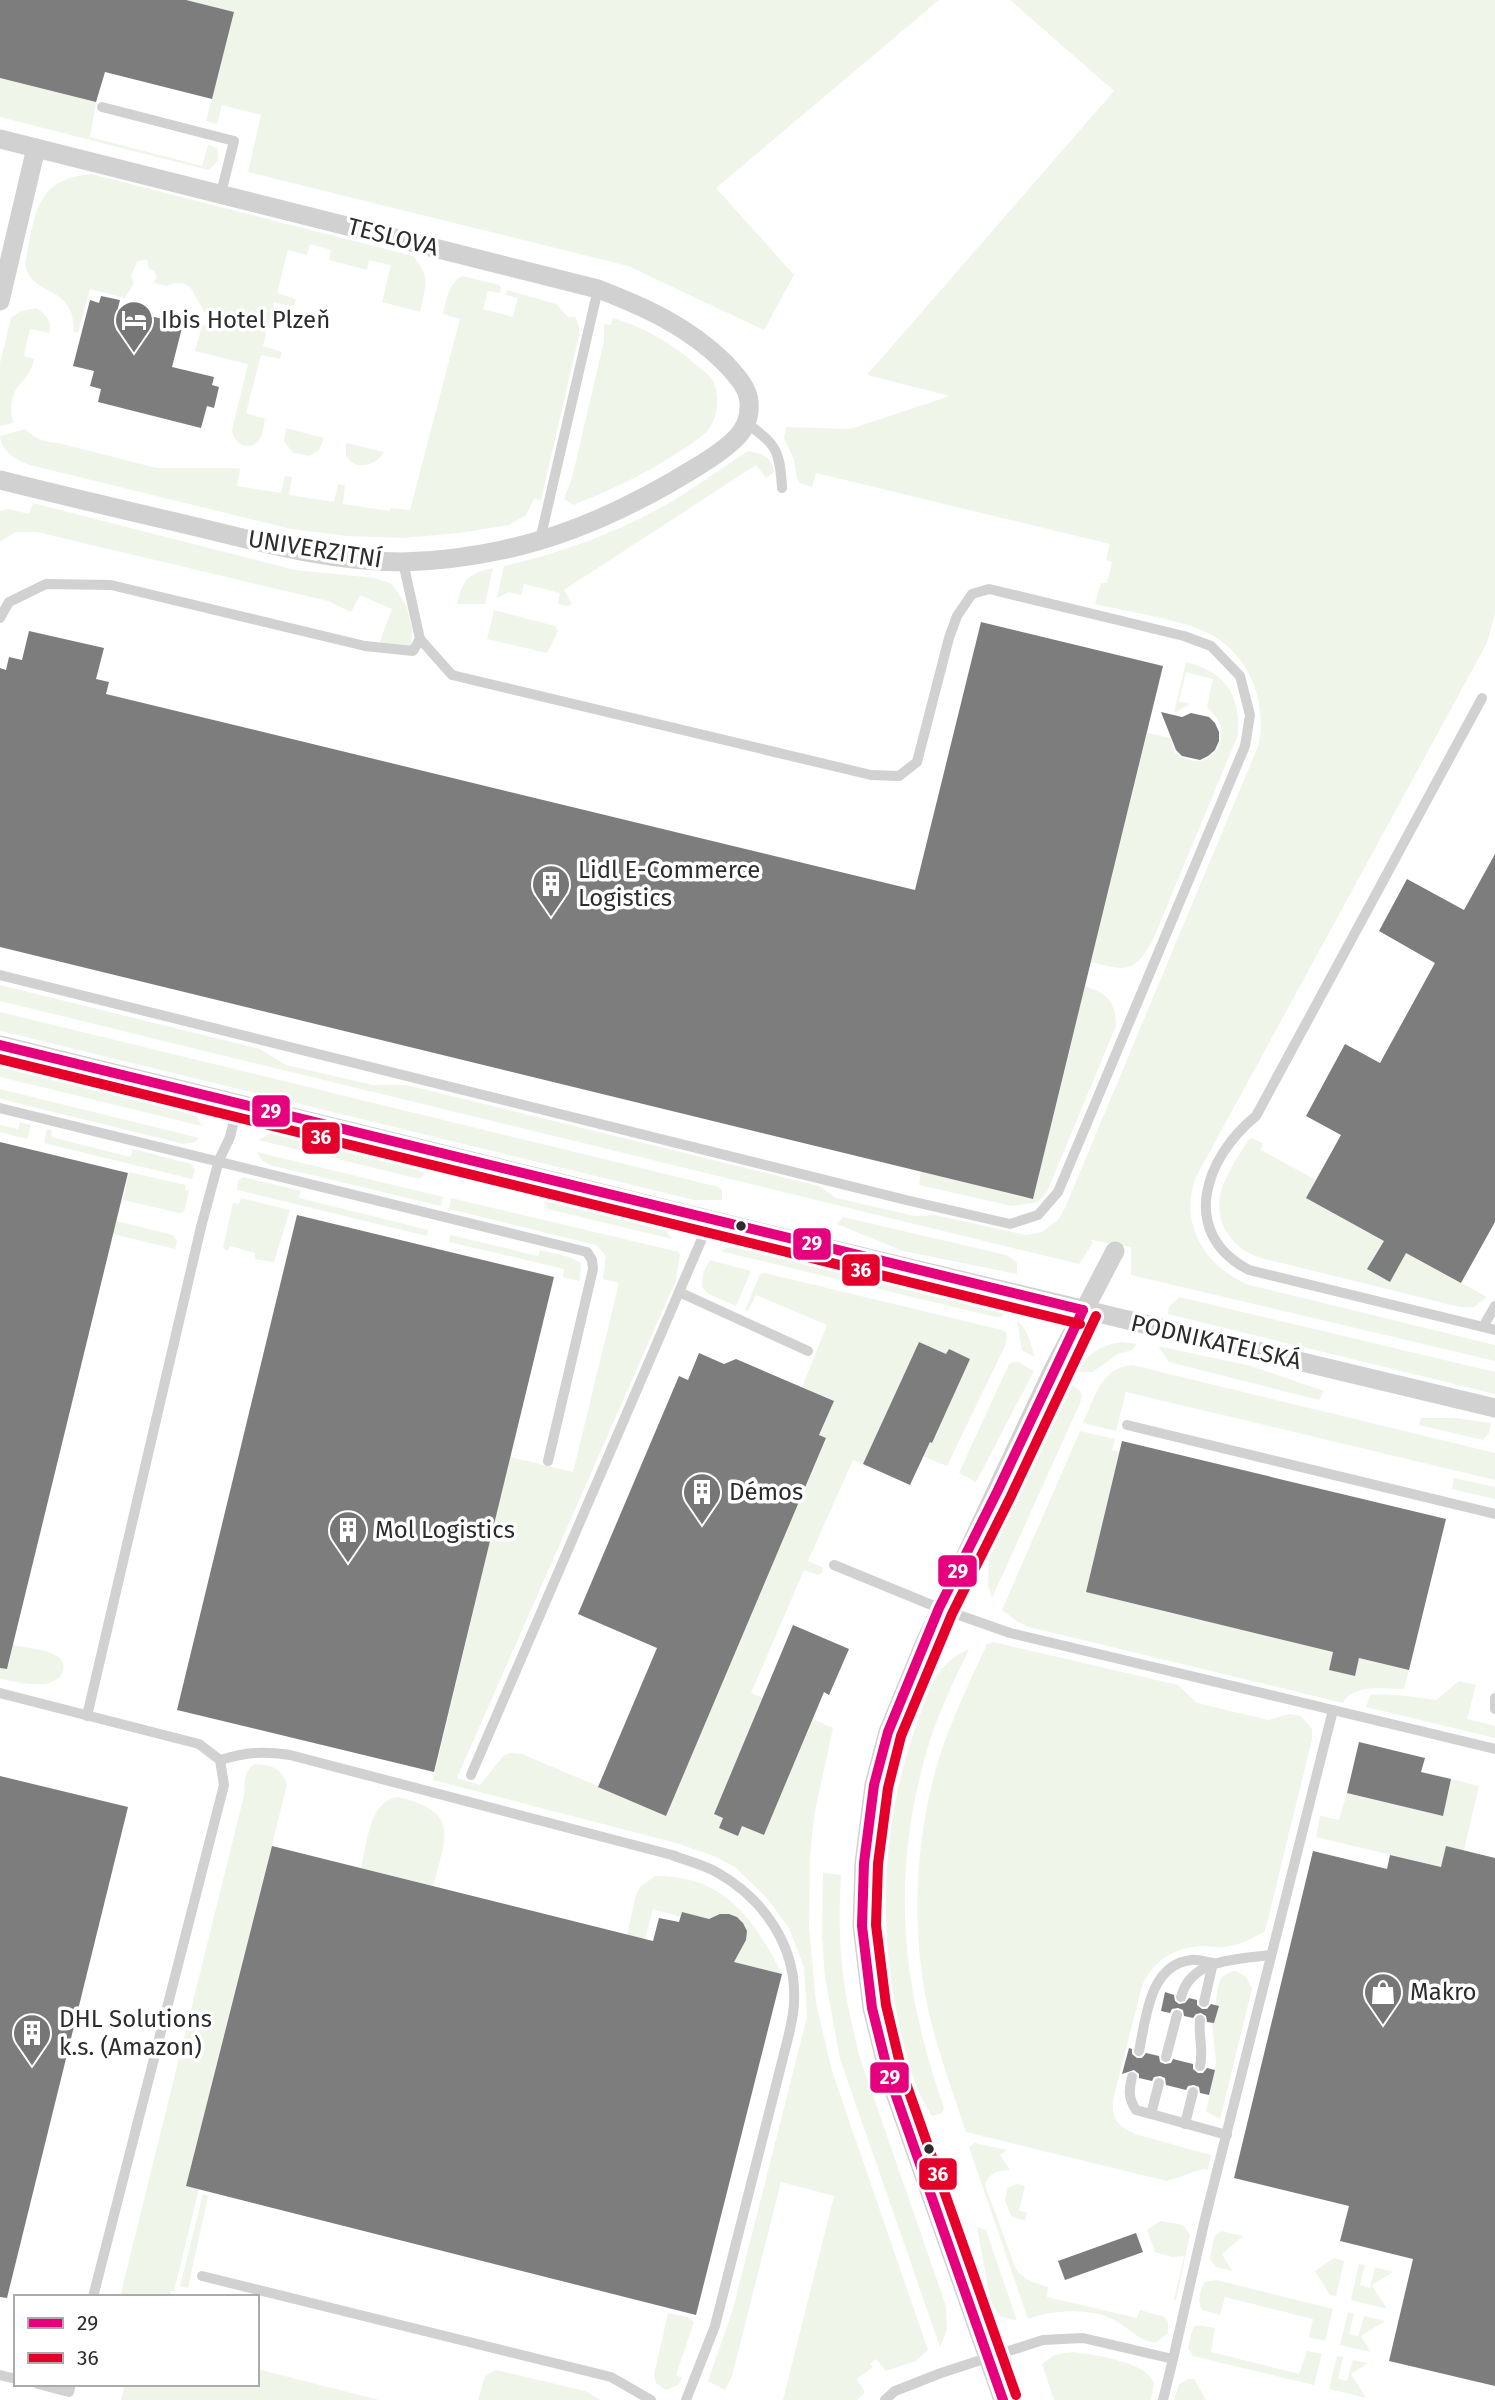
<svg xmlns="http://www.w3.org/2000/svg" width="1495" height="2400" font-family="'Fira Sans',sans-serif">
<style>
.green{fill:#f0f5ea}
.building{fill:#7d7d7d}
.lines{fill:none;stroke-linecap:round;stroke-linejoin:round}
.lane{stroke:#d1d1d1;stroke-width:10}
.street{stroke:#d1d1d1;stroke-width:19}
.bus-1-casing{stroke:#fff;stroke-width:16}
.bus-2-casing{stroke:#fff;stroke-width:16}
.bus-1{stroke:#e5007d;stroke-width:10}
.bus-2{stroke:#e4002b;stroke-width:10}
.bus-dot{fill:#2c2c2c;stroke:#fff;stroke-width:2.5}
.labels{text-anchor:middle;stroke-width:7;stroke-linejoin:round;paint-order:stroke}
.street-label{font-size:24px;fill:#2c2c2c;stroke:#fff}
.poi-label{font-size:24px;fill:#2c2c2c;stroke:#fff;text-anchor:start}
.line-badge{stroke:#fff;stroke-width:2.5}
.badge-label{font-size:19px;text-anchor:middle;font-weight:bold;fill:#fff}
</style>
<rect width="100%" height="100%" fill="#fff"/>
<g class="green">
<path d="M186,0H939L716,188L794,275L764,330L628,266L248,172L261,115L222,105L217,124L206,121L234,12Z"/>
<path d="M1010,0H1495V614L1487,643L1197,1175C1177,1222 1205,1267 1249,1285L1495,1345V1361L1131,1275V1247L1091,1240L1093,1243L1079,1264L0,1001V985L260,1049L286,1065L373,1085H407L819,1186L836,1198L915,1216L935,1215L1026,1235L1042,1232L1058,1220L1065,1208L1259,744C1266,703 1252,660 1215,637C1189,620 1127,612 1095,604L1101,583H1107L1112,562L1106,560L1110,544L816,473L812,487L800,483L797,479L794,460L784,438L786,427L850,429L950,396L867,375L1114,91Z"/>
<path d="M0,78L96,102L90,137L202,166L208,145L217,148C220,159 217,164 208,170L0,117Z"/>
<path d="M91,174L413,256C432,278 425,286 420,312L382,302L391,265L369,260L367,270L329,260L331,250L310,244L307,255L288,250L277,293L296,299L294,307L274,302L263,346L282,352L280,359L261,355L246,413L265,419C264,424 263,432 261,437C253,453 233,446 232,430L248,364L195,351L202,326L210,321L190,287L183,283H174L167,286L153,283L157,277L154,271L149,268L147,259L137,262L131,276L134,283L125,298L90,289L78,333L74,332C74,281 30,299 25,263C36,215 33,180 91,174Z"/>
<path d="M462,276L499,285L501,288L500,293L488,291L483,309L513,317L518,298L506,295L507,290L556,304L568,317H575L579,326V336L541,500L534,499L526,515L509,525L459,533L404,538L347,536L291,529L30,465C16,460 1,451 0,436L25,429C36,439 43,442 58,443L157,468H236L240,469L237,486L281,493L285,476L292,477L289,495L334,502L338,484L345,485L343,504L390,511L391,508L410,510L460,319L443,314C447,299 448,284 462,276Z"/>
<path d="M36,308C46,314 52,321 50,333L30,329L24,356L34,359C29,387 5,382 13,423L0,426V363L11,318L21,311Z"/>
<path d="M613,318C644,327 672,343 696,365C701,369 708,374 712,379C720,393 719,417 708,430C699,440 685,448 674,455C642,476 608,491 573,505L564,499L572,478L604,341V324L611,325Z"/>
<path d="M286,428L324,438L319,450L310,456L293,453L284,441Z"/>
<path d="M346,443L384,452C374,467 356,471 346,456Z"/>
<path d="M748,451C762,453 772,457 774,472L766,478L756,465L564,590L572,604L568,606L558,604L560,593L524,584L521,595L509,592L497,598L504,566C558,554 613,534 662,507C691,491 720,469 748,451Z"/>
<path d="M33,503L295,570L375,578L392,584L407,607L412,628L411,646L407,648L383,646L380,641L392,609L360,595L351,612L328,601L37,532H16L0,542V511L8,509L29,514Z"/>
<path d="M493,568L485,604H457C463,579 469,573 493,568Z"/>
<path d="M494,610L555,626L558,631L547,653L487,639Z"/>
<path d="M1186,662C1225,672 1241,694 1238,735L1152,942C1132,975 1125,970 1091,962L1147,733L1170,738L1175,753C1192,765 1213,765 1220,742C1221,736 1223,730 1220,725C1218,718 1211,712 1207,706L1213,679L1186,672L1179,701L1190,704L1174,713Z"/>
<path d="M1085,986C1107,994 1116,1001 1116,1026L1047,1192L1038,1202L1012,1206L919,1185L921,1171L1033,1199Z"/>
<path d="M0,1012L719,1187L722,1190V1200H694L5,1032L0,1031Z"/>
<path d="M0,1060L187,1106L195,1113L202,1126L0,1077Z"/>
<path d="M0,1089L199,1138L195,1142L184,1144L0,1099Z"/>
<path d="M20,1122L31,1125L27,1139L0,1132V1125L18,1129Z"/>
<path d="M47,1129L52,1130L51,1137L130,1157L133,1149L191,1164L195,1170L192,1179L44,1143Z"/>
<path d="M281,1131L366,1151L425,1173L420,1179L258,1140L271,1133Z"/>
<path d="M1251,1138L1263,1143L1261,1150L1316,1180L1307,1198L1487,1297L1474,1307H1460L1261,1258C1232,1249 1213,1222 1221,1191C1226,1174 1238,1157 1247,1142Z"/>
<path d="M257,1152L443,1197L441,1206L270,1165L262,1160Z"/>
<path d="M129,1172L186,1185L185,1190L189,1191L184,1212L179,1213L123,1200Z"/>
<path d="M243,1177L301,1191L299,1198L428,1230L427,1236L237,1190L238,1181Z"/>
<path d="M241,1198L290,1210L274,1262L255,1259V1253L230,1246L228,1251L223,1248L233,1203L239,1204Z"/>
<path d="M451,1198L679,1252L680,1255L676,1280L457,1778L480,1785L504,1755L510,1753L522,1754L666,1815L826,1439L819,1435L834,1401L802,1387L827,1325L756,1295L748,1311L745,1310L760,1274L765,1273L1002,1330L1007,1333L1006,1344L947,1466L923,1456L930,1442L932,1443L970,1359L949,1350L946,1354L919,1342L863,1464L853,1460L808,1561L822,1567L823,1572L818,1575L804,1570L751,1693L763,1698L714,1814L723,1818L719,1828L738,1835L742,1826L764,1835L813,1719L833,1728L814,1816L810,1858L809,1927L816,2003L832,2071L928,2350L916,2361L886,2371L876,2359L870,2364L873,2367L857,2379L865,2392L857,2400H783L834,2196L781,2182L732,2376L725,2390L708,2381L733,2309L807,2017L804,1967L789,1928L766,1897L735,1867L714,1856L676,1843L433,1780L510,1457L573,1472L619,1283L603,1279L606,1256L596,1245L449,1209Z"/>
<path d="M545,1201C579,1203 654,1208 672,1239L548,1209Z"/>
<path d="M843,1217L1006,1255L1017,1262V1274L903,1251L837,1224Z"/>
<path d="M116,1221L173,1235L177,1241L175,1249L113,1234Z"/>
<path d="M450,1235L538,1256L540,1250L569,1257L581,1263L580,1281L563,1277L564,1269L449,1242Z"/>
<path d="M740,1243L749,1244L1000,1308L1006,1312L1001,1317H996L720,1251Z"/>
<path d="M710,1260L751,1271L736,1306L709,1294L702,1287L703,1273Z"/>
<path d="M1179,1297L1495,1372V1394L1168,1314L1169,1307Z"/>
<path d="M1017,1320C1028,1331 1031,1342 1034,1357L1022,1350Z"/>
<path d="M1122,1342L1137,1344L1132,1350L1118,1354L1093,1372H1076C1088,1354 1100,1345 1122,1342Z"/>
<path d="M1158,1346L1251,1366L1324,1391L1319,1400L1169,1362Z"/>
<path d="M1013,1362H1018L1034,1371L976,1482L959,1473L1009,1364Z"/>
<path d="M1132,1365L1495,1453V1480L1126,1392L1116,1431L1083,1423C1094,1399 1101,1367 1132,1365Z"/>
<path d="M1070,1384C1080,1390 1084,1392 1080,1403L992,1598L988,1586L989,1559Z"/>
<path d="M1421,1418H1455L1491,1423L1489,1433L1483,1440L1419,1425Z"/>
<path d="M1080,1431L1115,1439L1112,1450L1119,1452L1086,1592L1333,1652L1330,1670L1355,1676L1359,1658L1409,1670L1404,1689C1386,1689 1353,1683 1343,1703L1029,1627L1018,1622L1002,1610Z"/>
<path d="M1454,1478L1495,1487V1499L1452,1489Z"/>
<path d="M993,1642L1178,1685L1197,1703L1268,1720L1290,1714L1301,1716L1312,1729V1740L1265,1931C1252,1939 1240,1945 1224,1947C1217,1948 1210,1946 1202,1946C1173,1948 1154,1960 1142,1986L1113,2100C1112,2120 1118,2126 1135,2134L1211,2155L1208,2170L1203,2169L1167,2181L966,2132C954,2097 942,2062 932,2026C911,1942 913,1855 935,1772C947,1728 968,1686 987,1644Z"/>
<path d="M13,1645C26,1648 46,1649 57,1656C62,1659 65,1665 63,1671C55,1693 15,1682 0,1678V1667L8,1668Z"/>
<path d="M969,1649C954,1681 938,1713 928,1747C890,1874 901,1985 944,2108L942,2113L932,2116C916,2092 909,2065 902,2038C877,1935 880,1823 917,1724C928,1691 935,1664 969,1649Z"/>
<path d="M1459,1681L1476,1685L1467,1719L1495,1726V1738L1366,1707L1370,1695C1393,1693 1414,1697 1436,1700Z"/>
<path d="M255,1764C273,1766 281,1767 287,1785L186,2186L199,2189L174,2291H171L170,2297H120L244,1795C245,1782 243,1771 255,1764Z"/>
<path d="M1451,1779L1479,1786L1459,1871L1316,1837L1320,1816L1339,1820L1347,1793L1442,1816Z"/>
<path d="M397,1797C460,1811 447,1836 433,1886L361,1868C367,1844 369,1802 397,1797Z"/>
<path d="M823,1873L841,1875C839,1907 839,1941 843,1974C846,2001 853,2028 859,2055L946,2306L947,2330L940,2347L840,2059L825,1977L822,1936Z"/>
<path d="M655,1876C723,1875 754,1918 782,1974L654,1942L735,1953C762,1933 735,1900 710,1920L682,1912L681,1917L653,1909L645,1939L627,1935L636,1895L640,1887Z"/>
<path d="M1236,1971L1246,1977L1252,1989L1220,2119L1206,2112L1216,2062L1212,2023L1218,1986L1222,1977L1230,1972Z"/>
<path d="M975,2143L1007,2150L1000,2155L1010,2170C998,2170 989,2173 985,2185L1016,2269C1024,2280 1035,2283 1048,2287L1047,2297L1137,2318L1140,2310L1165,2317L1168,2322V2333L1155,2343C1138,2340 1130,2329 1116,2321C1093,2307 1052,2310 1028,2319L969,2147Z"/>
<path d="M1017,2184L1025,2186L1019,2210L1027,2213L1025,2221L1011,2216L1005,2200L1007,2188Z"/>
<path d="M203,2194L208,2196L188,2288L180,2286Z"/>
<path d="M1161,2221L1183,2225L1190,2235L1176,2300H1174L1184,2256L1172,2257L1155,2252L1147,2230Z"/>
<path d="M977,2227L986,2230L1017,2321L1000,2316L991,2304Z"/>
<path d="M1221,2231L1243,2236L1222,2254L1232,2271L1216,2267L1210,2259L1214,2237Z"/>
<path d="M1334,2258L1344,2261L1336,2296L1330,2295L1315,2271Z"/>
<path d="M1359,2264L1365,2265L1360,2285L1370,2288L1375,2267L1393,2272L1372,2285L1387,2309L1351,2300Z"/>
<path d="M1216,2280L1333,2309L1325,2341L1309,2337L1313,2319L1225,2297L1220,2315L1202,2310C1197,2302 1200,2289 1205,2282Z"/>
<path d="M1348,2312L1354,2314L1349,2334L1358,2336L1364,2316L1385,2321L1361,2336L1371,2352L1340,2345Z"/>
<path d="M668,2313L688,2317L694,2322L676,2375L682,2378L678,2385L666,2390L656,2383L654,2375Z"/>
<path d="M1197,2325L1215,2328L1211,2352L1299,2374L1307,2351L1322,2354L1314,2385L1193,2356L1188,2348L1193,2328Z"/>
<path d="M1072,2352C1094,2355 1146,2361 1154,2383L1151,2400H1054L1042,2364L1054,2355Z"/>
<path d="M1337,2356L1343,2357L1338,2379L1347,2381L1353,2360L1368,2363L1351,2374L1366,2398L1329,2389Z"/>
<path d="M257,2369L379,2400H121L125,2384H257Z"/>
<path d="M496,2370L585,2391L601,2400H478L485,2376Z"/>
<path d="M1189,2379H1194L1206,2400H1174L1179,2384Z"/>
</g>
<g class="building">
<path d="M0,0H186L234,12L212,99L105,72L96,102L0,78Z"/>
<path d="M101,296L120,300L118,308L183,324L172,367L214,377L212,385L219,387L214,408L207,406L201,428L98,402L101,389L90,386L94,371L73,366L90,300L99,303Z"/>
<path d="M981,622L1163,666L1033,1199L0,947V668L6,670L9,657L22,660L29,631L104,648L96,679L109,682L106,694L915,890Z"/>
<path d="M1161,712L1182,717L1191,713L1209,717L1215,723L1219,732V741L1215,750L1208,756L1200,760L1182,756L1176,750Z"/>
<path d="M1495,854V1222L1461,1283L1406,1253L1390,1282L1367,1269L1384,1241L1306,1198L1341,1135L1306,1116L1345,1044L1380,1063L1435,963L1379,931L1407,879L1464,910Z"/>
<path d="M0,1142L128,1173L7,1669L0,1668Z"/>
<path d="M297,1215L554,1277L434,1772L177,1710Z"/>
<path d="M919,1342L946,1354L949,1349L970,1359L932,1443L930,1442L910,1485L863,1464Z"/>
<path d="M699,1353L724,1364L736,1359L834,1401L819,1435L826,1438L666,1816L598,1787L657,1648L578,1614L679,1376L688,1380Z"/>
<path d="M1122,1441L1446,1519L1409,1670L1359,1658L1355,1676L1329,1670L1333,1652L1086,1592Z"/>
<path d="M793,1625L849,1649L829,1695L824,1692L764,1835L742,1826L738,1836L719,1828L723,1818L714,1814Z"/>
<path d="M1359,1742L1425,1758L1421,1772L1451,1779L1443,1816L1347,1793Z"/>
<path d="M0,1776L128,1807L7,2298L0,2297Z"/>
<path d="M272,1846L653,1941L659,1918L679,1922L682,1912L709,1919L720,1914H729L737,1917L743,1923L747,1931L746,1940L734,1962L782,1974L696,2315L186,2186Z"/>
<path d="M1446,1846L1495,1858V2386L1389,2361L1413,2259L1340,2241L1349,2206L1234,2178L1313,1851L1387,1869L1390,1855L1441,1867Z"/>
<path d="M1165,1992L1174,1995L1175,2001L1179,2004L1185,2003L1189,1998L1197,2000V2005L1202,2009H1207L1211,2004L1219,2006L1214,2023L1207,2022L1206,2016L1201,2013L1196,2014L1193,2018L1184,2016L1183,2010L1178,2008L1172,2009L1170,2013L1161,2011Z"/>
<path d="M1129,2048L1132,2049V2054L1137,2058H1142L1146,2053L1159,2056L1160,2062L1165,2064L1171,2063L1173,2059L1193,2064V2069L1198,2073H1203L1207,2068L1215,2070L1209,2095L1200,2093L1199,2087L1194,2085L1188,2086L1186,2090L1166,2085L1165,2078L1160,2076L1154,2077L1152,2081L1139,2078V2074L1134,2070L1122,2074Z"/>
<path d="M1136,2233L1143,2252L1065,2280L1058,2261Z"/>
</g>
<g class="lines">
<g class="lane">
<path d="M102,107L234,141L221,193"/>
<path d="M746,423C777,444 780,452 782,488"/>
<path d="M540,540L598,289"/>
<path d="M0,618L9,602L46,584L111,585L365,646L413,651L420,639"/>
<path d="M1482,698L1256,1116C1205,1157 1178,1233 1249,1270L1495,1330"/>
<path d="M0,975L906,1200L1010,1224L1038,1215L1058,1192L1245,746L1250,715L1240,676L1211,646L1184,636L989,589L972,594L957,616L949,638L917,762L899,776L871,775L452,675L420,639L403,562"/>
<path d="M0,1108L587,1252L592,1260L593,1269L548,1461"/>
<path d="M679,1292L808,1351"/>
<path d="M1483,1327L1495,1306"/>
<path d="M1127,1425L1495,1514"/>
<path d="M834,1565L939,1608L1010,1633L1333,1710L1205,2219L1173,2359L1083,2338L1043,2340L941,2373L895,2391L885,2400"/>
<path d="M0,1693L199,1744L220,1760L224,1785L93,2297"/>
<path d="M1495,1698V1709"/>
<path d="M1333,1710L1495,1749"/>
<path d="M87,1716L201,1227L219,1160L230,1137L238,1104"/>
<path d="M220,1760C247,1752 263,1751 290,1755L672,1855C687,1861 705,1865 718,1873C764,1899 797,1947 794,2002C794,2013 791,2024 789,2034L715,2326L686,2400"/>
<path d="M471,1775L710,1220"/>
<path d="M1181,1997C1191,1958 1239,1959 1271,1955"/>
<path d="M1139,2051C1146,2019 1149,1965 1191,1960C1197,1959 1206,1962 1213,1963L1204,2002"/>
<path d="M1166,2057L1177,2015"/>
<path d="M1200,2066C1204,2050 1198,2036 1200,2020"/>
<path d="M1132,2077C1129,2090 1128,2098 1136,2110L1151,2114"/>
<path d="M1159,2083L1151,2114L1227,2135"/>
<path d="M1185,2124L1193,2092"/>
<path d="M202,2276L611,2377L651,2400"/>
<path d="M0,2375L16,2379"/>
<path d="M38,2384L69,2392L71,2384"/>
<path d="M1163,2400L1173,2359"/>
</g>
<g class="street">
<path d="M0,139L598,289C645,307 689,327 725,363C735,374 748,387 749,402C750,415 746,427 738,436C726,449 710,459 695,468C637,504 570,536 502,550C470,557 436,561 403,562C335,562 270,545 205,529C137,513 68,497 0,480"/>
<path d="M0,301L36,148"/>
<path d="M0,1045L768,1234L1495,1408"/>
<path d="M1003,2400L889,2076L872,2008L862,1926L864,1863L874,1785L888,1732L926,1640L1052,1372L1115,1251"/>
</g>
<defs>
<g id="bus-1">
<path d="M0,1045L1083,1310"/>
<path d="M1003,2400L889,2076L872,2008L862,1926L864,1863L874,1785L888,1732L939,1608L998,1490L1083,1310"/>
</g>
<g id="bus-2">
<path d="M0,1059L1080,1324"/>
<path d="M1016,2395L902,2072L886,2005L876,1925L878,1864L888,1788L901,1736L952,1614L1011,1496L1096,1316"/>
</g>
</defs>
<use href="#bus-1" class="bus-1-casing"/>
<use href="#bus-2" class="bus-2-casing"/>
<use href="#bus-1" class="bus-1"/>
<use href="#bus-2" class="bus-2"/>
</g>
<defs>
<symbol id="hotel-pin" viewBox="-11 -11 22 30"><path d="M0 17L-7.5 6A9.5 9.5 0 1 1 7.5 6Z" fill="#767676" stroke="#fff"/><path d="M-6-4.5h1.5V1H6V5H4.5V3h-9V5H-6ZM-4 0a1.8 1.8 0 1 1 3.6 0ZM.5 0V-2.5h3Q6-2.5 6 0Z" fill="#fff"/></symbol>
<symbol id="building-pin" viewBox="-11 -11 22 30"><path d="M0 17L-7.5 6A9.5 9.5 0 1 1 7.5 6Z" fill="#767676" stroke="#fff"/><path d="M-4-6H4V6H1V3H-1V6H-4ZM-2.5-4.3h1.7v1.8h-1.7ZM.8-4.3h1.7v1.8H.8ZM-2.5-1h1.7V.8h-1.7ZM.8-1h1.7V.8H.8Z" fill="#fff"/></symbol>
<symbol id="shop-pin" viewBox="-11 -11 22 30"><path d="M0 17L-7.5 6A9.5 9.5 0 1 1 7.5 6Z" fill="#767676" stroke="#fff"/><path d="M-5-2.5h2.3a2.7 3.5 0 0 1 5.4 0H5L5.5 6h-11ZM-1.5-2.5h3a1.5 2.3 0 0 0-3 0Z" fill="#fff"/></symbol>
</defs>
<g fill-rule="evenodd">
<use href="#hotel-pin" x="112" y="298" width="44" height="60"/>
<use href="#building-pin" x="529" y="862" width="44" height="60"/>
<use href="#building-pin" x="680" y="1470" width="44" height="60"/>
<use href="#building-pin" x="326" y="1508" width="44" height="60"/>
<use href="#shop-pin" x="1361" y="1970" width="44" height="60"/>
<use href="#building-pin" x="10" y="2011" width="44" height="60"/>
</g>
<g class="bus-dot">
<circle cx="741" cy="1226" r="6"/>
<circle cx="929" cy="2149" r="6"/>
</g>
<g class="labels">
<g class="street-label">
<text transform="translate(393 237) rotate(14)" y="8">TESLOVA</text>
<text transform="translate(315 549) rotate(9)" y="8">UNIVERZITNÍ</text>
<text transform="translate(1216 1342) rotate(13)" y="8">PODNIKATELSKÁ</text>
</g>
<g class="poi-label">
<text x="161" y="328">Ibis Hotel Plzeň</text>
<text x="578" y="878">Lidl E-Commerce<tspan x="578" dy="28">Logistics</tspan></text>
<text x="729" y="1500">Démos</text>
<text x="375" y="1538">Mol Logistics</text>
<text x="1410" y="2000">Makro</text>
<text x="59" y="2027">DHL Solutions<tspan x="59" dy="28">k.s. (Amazon)</tspan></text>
</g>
</g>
<g class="line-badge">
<rect x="251" y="1094" width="40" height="34" rx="7" fill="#e5007d"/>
<rect x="301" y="1121" width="40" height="34" rx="7" fill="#e4002b"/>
<rect x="792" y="1227" width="40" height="34" rx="7" fill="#e5007d"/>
<rect x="841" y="1253" width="40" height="34" rx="7" fill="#e4002b"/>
<rect x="937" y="1554" width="41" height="34" rx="7" fill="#e5007d"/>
<rect x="869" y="2061" width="41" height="33" rx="7" fill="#e5007d"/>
<rect x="918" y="2157" width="40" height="34" rx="7" fill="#e4002b"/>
</g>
<g class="badge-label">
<text x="271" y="1118">29</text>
<text x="321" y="1144">36</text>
<text x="812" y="1250">29</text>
<text x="861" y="1277">36</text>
<text x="958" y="1578">29</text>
<text x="890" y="2084">29</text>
<text x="938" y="2181">36</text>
</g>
<rect x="14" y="2295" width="245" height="91" fill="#ffffff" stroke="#ababab" stroke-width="2"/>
<rect x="28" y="2318" width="35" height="10" fill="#e5007d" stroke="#ababab" stroke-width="2"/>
<text x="77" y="2330" font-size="21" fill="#2c2c2c">29</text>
<rect x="28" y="2353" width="35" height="10" fill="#e4002b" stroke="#ababab" stroke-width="2"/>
<text x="77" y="2365" font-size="21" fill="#2c2c2c">36</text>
</svg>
